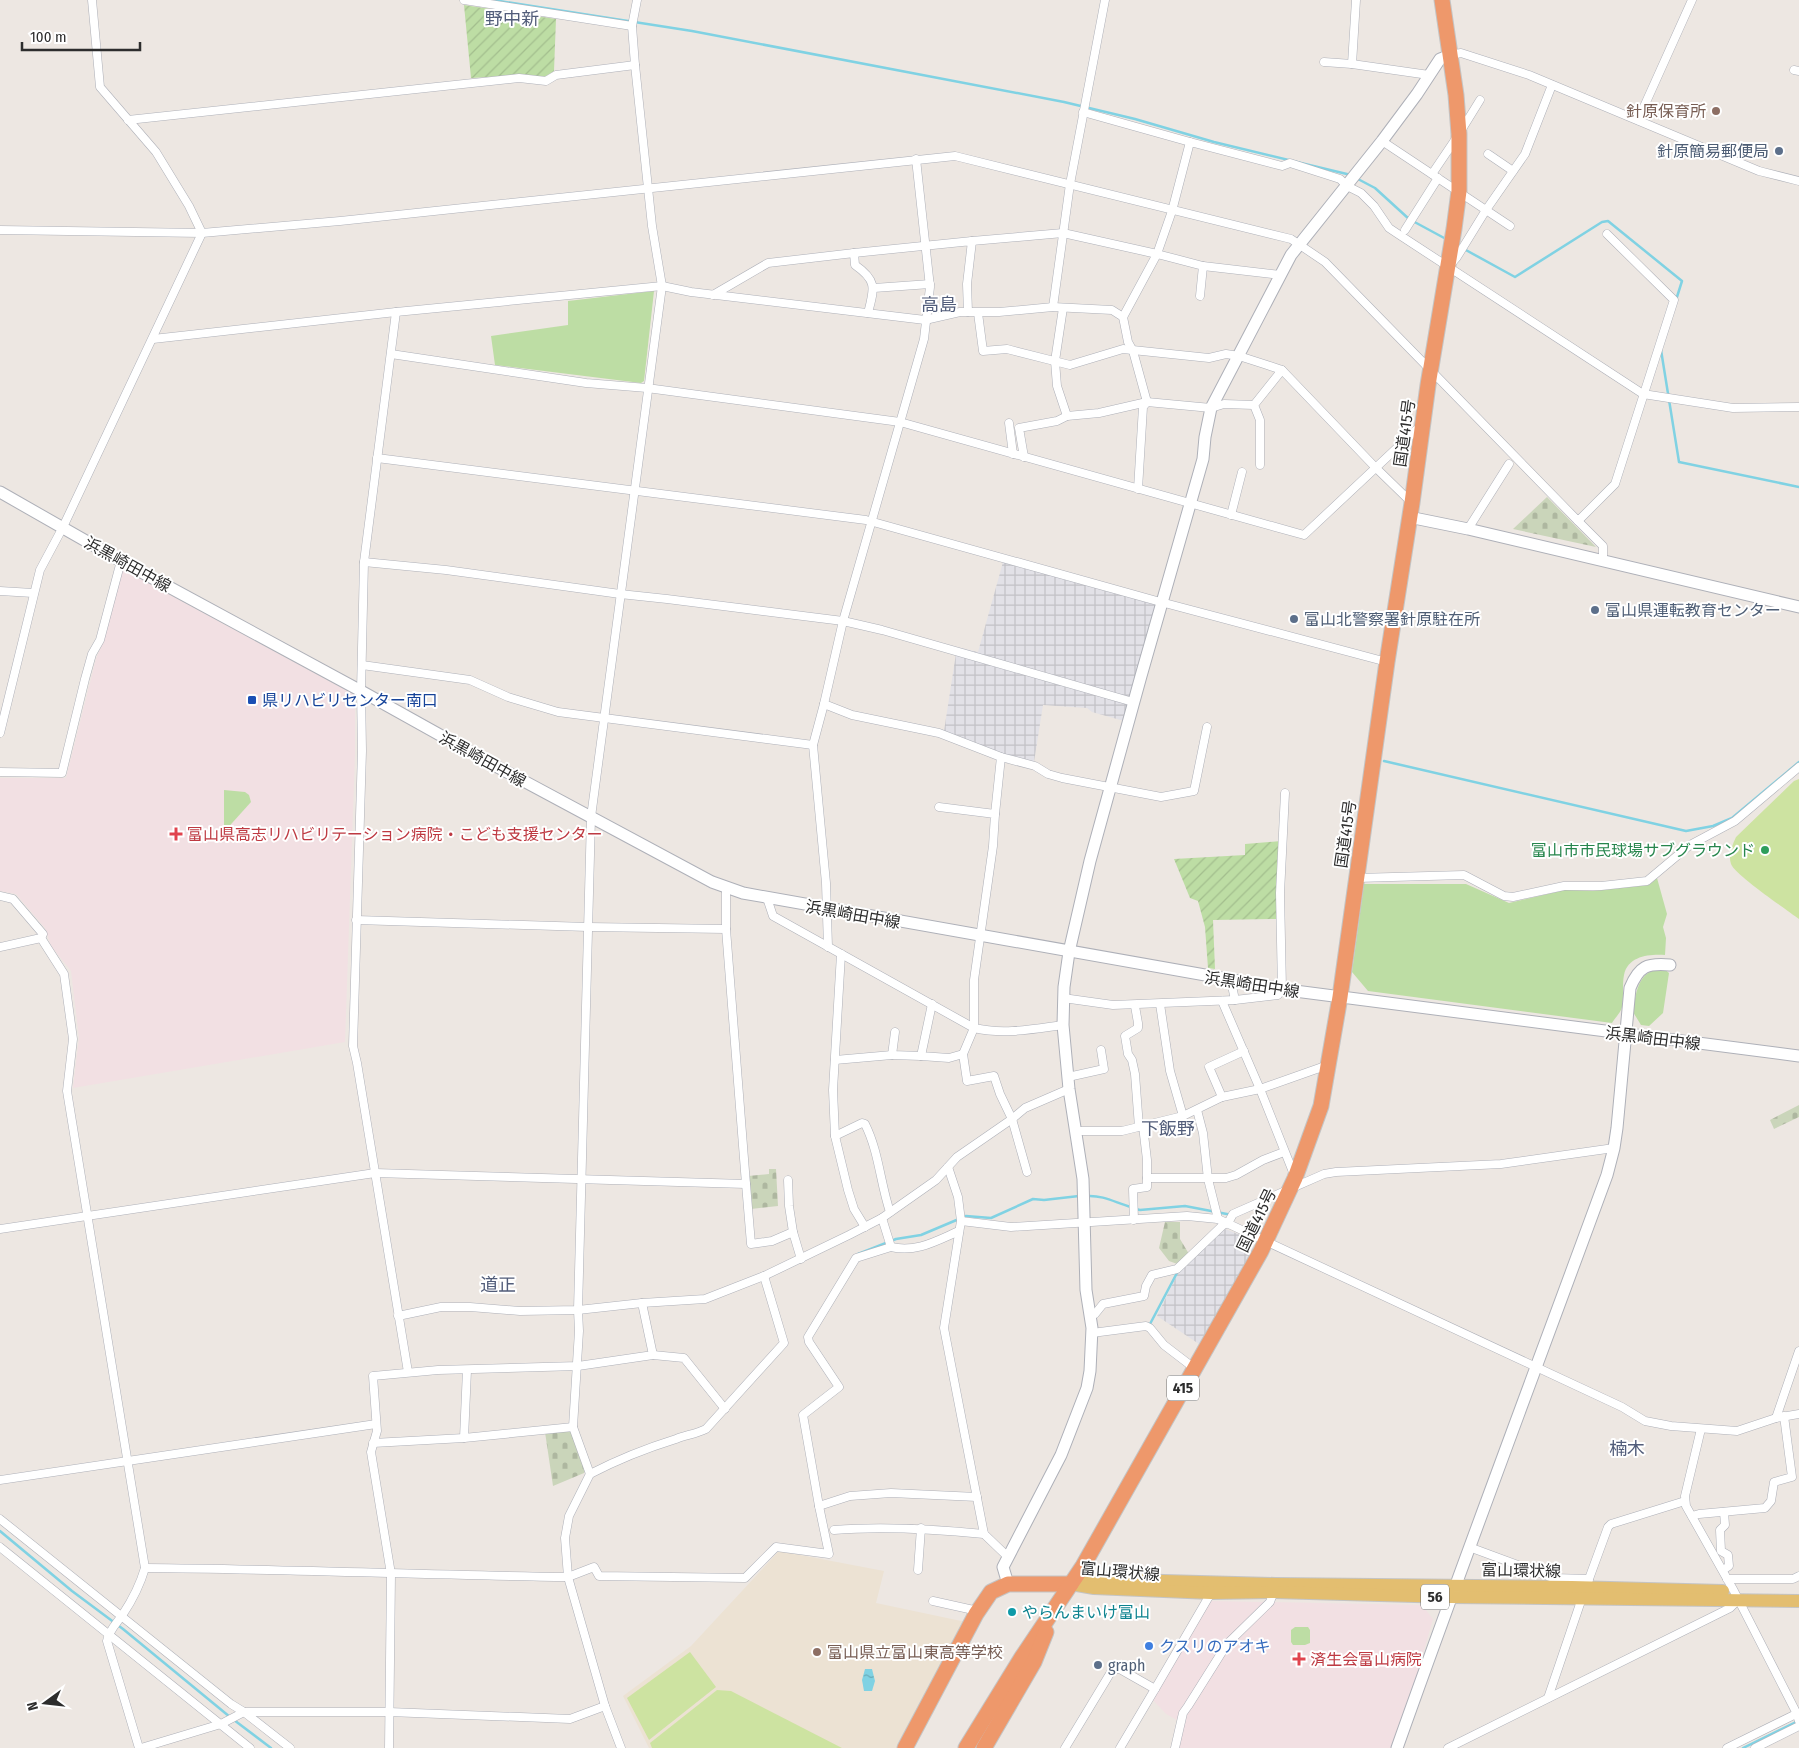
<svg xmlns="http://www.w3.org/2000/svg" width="1799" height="1748" font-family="'Fira Sans Condensed','Noto Sans JP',sans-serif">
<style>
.industrial{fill:url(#industrial-grid)}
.education{fill:#ece2d3}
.medical{fill:#f2e0e3}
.grass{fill:#bddda4}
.cemetery{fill:url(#cemetery-stones)}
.garden{fill:url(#garden-furrows)}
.pitch{fill:#cde3a1}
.water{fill:url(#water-ripples)}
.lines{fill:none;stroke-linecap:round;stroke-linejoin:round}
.stream{stroke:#80d2e3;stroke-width:2.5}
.street-casing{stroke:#aeb0b8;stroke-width:9}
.secondary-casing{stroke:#aeb0b8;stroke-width:13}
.primary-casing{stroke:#c4c4c4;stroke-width:14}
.highway-casing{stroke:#c4c4c4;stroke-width:17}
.street{stroke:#fff;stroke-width:8}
.secondary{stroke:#fff;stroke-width:11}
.primary{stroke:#e3be70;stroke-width:12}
.highway{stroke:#ee986b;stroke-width:15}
.education-dot{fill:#8d6e63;stroke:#fff;stroke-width:2}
.service-dot{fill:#5c6f8a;stroke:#fff;stroke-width:2}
.transit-dot{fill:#1a4fb4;stroke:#fff;stroke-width:2}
.health-dot{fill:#e0444e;stroke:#fff;stroke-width:2}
.leisure-dot{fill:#2e9e5b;stroke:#fff;stroke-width:2}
.culture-dot{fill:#0f9aa8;stroke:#fff;stroke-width:2}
.shop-dot{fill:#3f7fe0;stroke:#fff;stroke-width:2}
.labels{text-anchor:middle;stroke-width:4;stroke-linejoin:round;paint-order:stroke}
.shield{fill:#fff;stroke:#6c6c6c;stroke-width:1}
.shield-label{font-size:15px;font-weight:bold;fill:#2d2d2d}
.education-label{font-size:16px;fill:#785e54;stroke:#fff;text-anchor:end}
.service-label{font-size:16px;fill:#4e5e75;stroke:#fff;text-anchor:start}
.street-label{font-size:16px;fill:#2d2d2d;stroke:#fff}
.transit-label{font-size:16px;fill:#164399;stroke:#fff;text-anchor:start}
.health-label{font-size:16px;fill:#be3a42;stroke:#fff;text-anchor:start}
.leisure-label{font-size:16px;fill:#27864d;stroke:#fff;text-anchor:end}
.culture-label{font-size:16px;fill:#0d838f;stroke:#fff;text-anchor:start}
.shop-label{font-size:16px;fill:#366cbe;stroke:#fff;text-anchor:start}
.neighbourhood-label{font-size:18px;fill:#525d7a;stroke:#fff}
</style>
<defs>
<pattern id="industrial-grid" width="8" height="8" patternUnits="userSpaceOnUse" patternTransform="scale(1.25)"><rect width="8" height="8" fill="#e2e1e7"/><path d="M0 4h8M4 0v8" fill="none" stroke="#c2c1c6"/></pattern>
<pattern id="cemetery-stones" width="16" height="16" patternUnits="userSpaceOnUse" patternTransform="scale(1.25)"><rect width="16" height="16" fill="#cad5ba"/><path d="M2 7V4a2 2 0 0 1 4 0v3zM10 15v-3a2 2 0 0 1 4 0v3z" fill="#aeb7a0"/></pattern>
<pattern id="garden-furrows" width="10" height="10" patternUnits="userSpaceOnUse" patternTransform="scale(1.25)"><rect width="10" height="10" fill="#bddda4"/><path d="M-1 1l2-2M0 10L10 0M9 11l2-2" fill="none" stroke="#a3be8e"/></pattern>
<pattern id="water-ripples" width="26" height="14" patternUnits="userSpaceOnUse" patternTransform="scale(1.25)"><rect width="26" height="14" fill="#80d2e3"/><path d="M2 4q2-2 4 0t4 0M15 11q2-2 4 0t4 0" fill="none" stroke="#69abb8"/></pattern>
</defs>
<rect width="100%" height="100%" fill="#ede7e2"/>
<g class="industrial">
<path d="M1003,562L1156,604L1124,721L1092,712L1087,708L1043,705L1034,762L997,753L944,731L957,647L978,652Z"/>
<path d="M1225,1229L1249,1238L1254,1251L1230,1295L1199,1344L1157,1316L1178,1273Z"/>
</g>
<path class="education" d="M779,1551L884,1571L876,1603L966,1622L899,1748H649L623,1696L691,1646Z"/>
<g class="medical">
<path d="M122,569L355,695V754L345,1042L73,1088L79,1038L71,971L51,946L45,928L16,894L0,891V778H66L96,659L104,639Z"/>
<path d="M1211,1601L1422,1605L1433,1619L1396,1748H1171L1177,1720L1166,1714L1152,1699Z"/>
</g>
<g class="grass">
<path d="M654,291L644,381L641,383L495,365L491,336L568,325V301Z"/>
<path d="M224,790L245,792L249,795L251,802L224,832Z"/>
<path d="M1657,878L1667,914L1663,927L1666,938L1665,955C1649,954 1628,956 1624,975C1622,985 1624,996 1622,1007C1621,1012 1615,1018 1612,1023L1368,991L1352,972L1364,884H1466L1509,903L1565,890L1593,891L1649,885Z"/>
<path d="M1663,968L1669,973L1663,1013L1649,1026L1641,1025L1633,1012C1636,992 1638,970 1663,968Z"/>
<path d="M1295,1627H1308L1310,1630V1643L1305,1645H1293L1291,1642V1630Z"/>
</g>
<g class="cemetery">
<path d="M1547,497L1596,547L1513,529Z"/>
<path d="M1799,1105V1117L1774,1129L1770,1120Z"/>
<path d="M769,1169H776L778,1206L751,1209L748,1176L769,1174Z"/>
<path d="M1165,1222H1180V1239L1189,1254L1180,1265L1169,1261L1159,1248Z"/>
<path d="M571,1430L585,1469L584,1473L553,1486L545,1432Z"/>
</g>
<g class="garden">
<path d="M464,5L556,19L554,71L543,78L521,75L471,78Z"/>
<path d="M1281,841L1278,919L1213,920L1215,969L1208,968L1205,927L1198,901L1190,898L1174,859L1245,855V844Z"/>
</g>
<g class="pitch">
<path d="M1799,779V919C1786,909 1736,876 1731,864C1728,855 1732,846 1736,837L1794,781Z"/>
<path d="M690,1652L716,1687L649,1740L627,1698Z"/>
<path d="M717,1690L731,1691L842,1748H652L650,1743Z"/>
</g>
<path class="water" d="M865,1669H872L875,1681L872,1691H864L862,1680Z"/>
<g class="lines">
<g class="stream">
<path d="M493,0L692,31L1064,102L1135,119L1214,142L1351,175"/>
<path d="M1356,178L1375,188L1409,219L1446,239"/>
<path d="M1464,249L1515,277L1602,222L1608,221L1682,281L1676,300"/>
<path d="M1661,350L1679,462L1799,487"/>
<path d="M1384,761L1686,831L1713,826L1732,818L1799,762"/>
<path d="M1087,1196C1104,1195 1116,1203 1131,1207"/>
<path d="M1136,1209L1140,1210L1185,1206L1232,1215"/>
<path d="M858,1254L896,1239L921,1235L966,1216L991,1218L1033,1199L1044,1200L1079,1196"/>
<path d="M1150,1324L1178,1271"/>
<path d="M0,1531L72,1591L123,1629L230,1717"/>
<path d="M234,1720L271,1748"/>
<path d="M1743,1748L1798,1721"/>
</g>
<defs>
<g id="street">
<path d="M92,0L100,87L156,152L189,206L202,233"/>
<path d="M464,0L632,26"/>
<path d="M1450,55L1461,53L1529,75L1759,171L1799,181"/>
<path d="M1324,62L1352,64L1356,0"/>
<path d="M1352,64L1429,75"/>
<path d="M1794,70L1799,71"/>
<path d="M1083,112L1190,142"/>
<path d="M128,120L519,78L546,81L556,75L635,65"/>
<path d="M1638,120L1692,0"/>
<path d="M1382,141L1510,226"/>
<path d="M1488,154L1513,171"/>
<path d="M1432,174L1459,134L1480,100"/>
<path d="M0,230L202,233L340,221L955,156L1291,239L1325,262L1578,521L1615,484L1674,300L1607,234"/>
<path d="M1405,230L1438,178"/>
<path d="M972,241L1063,233L1157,254L1172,211L1190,142L1282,166L1290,163L1340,179L1347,186L1361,193L1374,206L1389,228L1398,234L1643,394L1733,408L1799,407"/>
<path d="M854,253L972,241L967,284L968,312"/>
<path d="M1450,265L1457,257L1486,210L1525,154L1552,85"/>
<path d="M1203,266L1280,275"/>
<path d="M874,288L930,284"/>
<path d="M713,295L768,263L854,253L855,265C878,281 874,289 868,313"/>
<path d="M1053,307L1070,184L1105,0"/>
<path d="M1063,308L1055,361L1057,386L1067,416"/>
<path d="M396,312L364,562L361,691L362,751L353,1046L357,1063L408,1372"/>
<path d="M978,313L983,351L1007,349L1070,365L1123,349L1209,358L1226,354L1239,356L1267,365L1282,370L1375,467L1412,503"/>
<path d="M1123,317L1157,254L1203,266L1200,296"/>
<path d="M153,339L396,312L662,286L691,292L925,320L960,312H999L1053,307L1112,310L1123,317L1128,342L1133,351L1147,402L1143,407L1138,489"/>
<path d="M391,354L586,383L647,388L900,422L1304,535L1416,430L1422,428"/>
<path d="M1009,423L1013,454"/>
<path d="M1024,457L1019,428L1057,421L1067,416L1099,413L1147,402L1211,408L1224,404L1254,405"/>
<path d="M377,458L866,520L1157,601L1387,662"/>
<path d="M1260,465V420L1254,405L1282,370"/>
<path d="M1231,515L1242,472"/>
<path d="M1578,521L1603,546V561"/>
<path d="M1468,529L1509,464"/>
<path d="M364,562L446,570L620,594L667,599L843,621L882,630L1133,702"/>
<path d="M0,591L33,593"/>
<path d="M362,665L470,680L508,697L558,712L813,745"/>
<path d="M824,704L852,715L939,733L1001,757L995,814"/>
<path d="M0,733L40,570L63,527L202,233"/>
<path d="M1001,757L1035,766L1048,774L1062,778L1161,797L1194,791L1207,727"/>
<path d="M0,772L62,773L85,679L92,654L100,640L121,561"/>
<path d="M939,807L995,814L993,846L974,980V1028L963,1054L967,1081L994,1076L1000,1094L1012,1119L1027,1172"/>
<path d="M1357,878L1464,875L1504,896L1513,897L1564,886H1601L1647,881L1690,845L1735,821L1799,767"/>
<path d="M0,896L13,899L43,934L41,938"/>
<path d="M767,898L773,916L974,1028C1004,1035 1033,1029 1063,1025"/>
<path d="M356,920L588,927L726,929V887"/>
<path d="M0,947L41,938L64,974L73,1039L67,1091L145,1568C140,1585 133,1599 123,1614C117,1623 109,1630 107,1641L139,1748"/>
<path d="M828,947L826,883L813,745L824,704L843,621L924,339L930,287L916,159"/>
<path d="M841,954L833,1090L835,1136L848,1190L854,1209L865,1227"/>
<path d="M1063,998L1113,1005L1235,1000L1231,981"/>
<path d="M1235,1000L1278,995L1282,989L1280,893L1285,793"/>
<path d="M1222,1001L1260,1089L1295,1177"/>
<path d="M932,1004L921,1056L949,1058L963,1054"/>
<path d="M1160,1004L1170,1071L1183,1116"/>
<path d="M1135,1006L1138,1023V1028L1125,1036L1128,1054L1132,1060L1135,1074L1139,1127"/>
<path d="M895,1032L892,1055L921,1056"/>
<path d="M835,1060L892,1055"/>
<path d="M1068,1077L1104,1069L1101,1050"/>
<path d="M1222,1097L1209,1067L1244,1051"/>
<path d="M1197,1110L1203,1133L1208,1179L1218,1219"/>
<path d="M1076,1131H1122L1183,1116L1222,1097L1260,1089L1328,1065"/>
<path d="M835,1136L862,1123L865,1124C879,1152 880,1182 890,1212"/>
<path d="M948,1167L958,1197L961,1221L944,1328L984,1534L1007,1556"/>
<path d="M1147,1178H1226L1236,1175L1263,1160L1284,1152"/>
<path d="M788,1180L789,1206L793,1232"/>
<path d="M746,1184L751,1244L772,1241L793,1232L801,1259"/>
<path d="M882,1218L891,1247L856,1258L808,1337L809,1342L839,1387L803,1415L819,1506L850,1496L891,1493L977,1497"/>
<path d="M1134,1220L1133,1189L1147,1187V1160L1143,1126"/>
<path d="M961,1221L1011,1227L1187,1216L1218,1219L1622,1407L1645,1421L1671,1426L1737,1431L1776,1418L1799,1414"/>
<path d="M0,1229L375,1173L746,1184L726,929"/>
<path d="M891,1247C916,1253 936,1241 959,1231"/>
<path d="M1090,1315L1095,1314L1103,1304L1144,1296L1146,1286L1152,1275L1177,1269L1223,1225L1228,1223L1233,1214L1324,1174L1336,1172L1501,1164L1614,1148"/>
<path d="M398,1316L441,1307H470L520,1311L578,1310L642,1303L705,1299L764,1276L849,1235L882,1218L936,1180L957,1157L1012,1119L1025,1108L1069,1089"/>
<path d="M1092,1333L1146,1326L1150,1328L1164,1345L1194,1368"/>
<path d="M653,1355L684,1358L725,1409"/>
<path d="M467,1370L464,1438L573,1427"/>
<path d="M1776,1418L1799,1351"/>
<path d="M1701,1429L1685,1496L1686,1506L1734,1591L1795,1710L1799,1721"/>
<path d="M373,1443L464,1438"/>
<path d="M590,1474L573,1427L579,1331L578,1310L591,817L662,286L652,226L635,65L632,26L637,0"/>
<path d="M0,1480L376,1424"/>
<path d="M1692,1516L1699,1514L1765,1508L1771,1501L1774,1482L1792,1477L1784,1416"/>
<path d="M0,1519L231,1704L244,1712L290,1748"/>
<path d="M834,1530C885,1526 933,1529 984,1534"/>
<path d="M0,1547L250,1748"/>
<path d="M1469,1547L1553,1578L1589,1579"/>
<path d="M145,1568C286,1569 427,1575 568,1577L594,1567L599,1576L745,1578L776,1547L829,1554L819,1506"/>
<path d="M918,1570L921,1528"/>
<path d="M1723,1570L1729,1566L1728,1555L1721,1551L1720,1530L1725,1525L1724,1512"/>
<path d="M1727,1579H1793L1799,1576"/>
<path d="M1586,1587L1608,1527L1611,1524L1685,1501"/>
<path d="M933,1601L978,1611"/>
<path d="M1155,1689L1211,1593"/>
<path d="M1548,1698L1582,1598"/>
<path d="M141,1748L221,1724L244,1712H389L570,1719L605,1706"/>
<path d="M389,1748L391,1574L371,1452L377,1431L373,1376L438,1370L578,1366L653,1355L642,1303"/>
<path d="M621,1748L605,1706L568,1577L565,1538L569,1516L590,1474C617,1460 647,1448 676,1439C686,1435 696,1434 706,1429L784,1343L764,1276"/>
<path d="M1065,1748L1111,1672L1118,1668L1155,1689L1120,1748"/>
<path d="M1175,1748L1183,1713L1188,1706L1227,1644L1270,1602L1274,1591"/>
<path d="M1448,1748L1730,1608L1738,1600"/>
<path d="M1727,1748L1796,1714"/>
<path d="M1755,1748L1799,1726"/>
</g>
<g id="secondary">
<path d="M0,492L121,561L361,691L492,764L712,882L743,893L1295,991L1799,1056"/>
<path d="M1409,517L1468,529L1799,607"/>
<path d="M1008,1584L1003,1567L1061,1455L1087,1388L1090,1371L1092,1328L1086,1290L1083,1179L1069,1089L1063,1025L1064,987L1069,952L1090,861L1141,676L1203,459L1205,437L1211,408L1291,255L1382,141L1417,94L1440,59L1450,55"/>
<path d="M1397,1748C1465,1556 1537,1366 1607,1175L1614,1148L1617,1128L1630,988C1639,966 1647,963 1670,965"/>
</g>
<g id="primary">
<path d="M1086,1581L1099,1579L1128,1580L1275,1584L1572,1587L1723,1591"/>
<path d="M1071,1584L1094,1588L1211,1593L1274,1592L1450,1597L1799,1601"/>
</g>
<g id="highway">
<path d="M905,1748L976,1614L991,1592L1008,1584H1071"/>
<path d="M966,1748L1022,1657L1083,1566L1261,1251L1295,1178L1321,1106L1340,997L1387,662L1412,503L1428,385L1454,229L1459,191V134L1456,95L1442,0"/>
<path d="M984,1748L1034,1662L1046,1632"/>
</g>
</defs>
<use href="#street" class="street-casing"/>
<use href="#secondary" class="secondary-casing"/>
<use href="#primary" class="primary-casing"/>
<use href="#highway" class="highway-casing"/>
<use href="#street" class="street"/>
<use href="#secondary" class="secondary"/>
<use href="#primary" class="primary"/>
<use href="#highway" class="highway"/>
</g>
<g class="education-dot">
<circle cx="1716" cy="111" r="5"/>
<circle cx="817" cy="1652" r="5"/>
</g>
<g class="service-dot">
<circle cx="1779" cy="151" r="5"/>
<circle cx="1595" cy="610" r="5"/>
<circle cx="1294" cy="619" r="5"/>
<circle cx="1098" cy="1665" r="5"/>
</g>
<rect class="transit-dot" x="247" y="695" width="10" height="10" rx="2.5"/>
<g class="health-dot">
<path d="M173.5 826.5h5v5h5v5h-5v5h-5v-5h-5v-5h5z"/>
<path d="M1296.5 1651.5h5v5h5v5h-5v5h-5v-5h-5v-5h5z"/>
</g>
<circle class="leisure-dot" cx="1765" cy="850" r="5"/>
<circle class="culture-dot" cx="1012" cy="1612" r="5"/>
<circle class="shop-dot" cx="1149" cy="1646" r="5"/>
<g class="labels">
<g class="shield">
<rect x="1167" y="1375.5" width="32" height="25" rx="4"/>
<rect x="1421" y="1584.5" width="28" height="25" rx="4"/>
</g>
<g class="shield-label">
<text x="1183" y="1393">415</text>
<text x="1435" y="1602">56</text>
</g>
<g class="education-label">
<text x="1706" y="117">針原保育所</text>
<text x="827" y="1658" text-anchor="start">富山県立富山東高等学校</text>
</g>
<g class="service-label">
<text x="1769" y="157" text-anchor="end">針原簡易郵便局</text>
<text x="1605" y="616">富山県運転教育センター</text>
<text x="1304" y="625">富山北警察署針原駐在所</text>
<text x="1108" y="1671">graph</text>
</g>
<g class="street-label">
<text transform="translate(1404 433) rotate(-82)" y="6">国道415号</text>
<text transform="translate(128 564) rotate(29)" y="6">浜黒崎田中線</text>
<text transform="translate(483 759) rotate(29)" y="6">浜黒崎田中線</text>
<text transform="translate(1345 834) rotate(-82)" y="6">国道415号</text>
<text transform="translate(853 914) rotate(10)" y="6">浜黒崎田中線</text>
<text transform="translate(1252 984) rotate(9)" y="6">浜黒崎田中線</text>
<text transform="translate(1653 1038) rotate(7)" y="6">浜黒崎田中線</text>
<text transform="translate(1256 1220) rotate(-64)" y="6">国道415号</text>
<text transform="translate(1521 1570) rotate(1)" y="6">富山環状線</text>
<text transform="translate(1120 1571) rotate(5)" y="6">富山環状線</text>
</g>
<g class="transit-label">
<text x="262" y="706">県リハビリセンター南口</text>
</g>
<g class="health-label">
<text x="187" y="840">富山県高志リハビリテーション病院・こども支援センター</text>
<text x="1310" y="1665">済生会富山病院</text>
</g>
<g class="leisure-label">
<text x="1755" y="856">富山市市民球場サブグラウンド</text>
</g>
<g class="culture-label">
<text x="1022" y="1618">やらんまいけ富山</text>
</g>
<g class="shop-label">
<text x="1159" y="1652">クスリのアオキ</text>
</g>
<g class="neighbourhood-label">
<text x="512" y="25">野中新</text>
<text x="939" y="311">高島</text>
<text x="1168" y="1135">下飯野</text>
<text x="498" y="1291">道正</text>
<text x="1627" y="1455">楠木</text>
</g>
</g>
<g transform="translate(45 1703) rotate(255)" stroke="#ffffff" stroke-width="4" paint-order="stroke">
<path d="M0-4L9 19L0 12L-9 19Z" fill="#2d2d2d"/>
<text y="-8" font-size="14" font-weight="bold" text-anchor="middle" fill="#2d2d2d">N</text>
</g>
<path d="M22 42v8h118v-8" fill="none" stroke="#2d2d2d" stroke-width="2.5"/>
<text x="30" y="42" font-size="15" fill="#2d2d2d" stroke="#ffffff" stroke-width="4" paint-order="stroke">100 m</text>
</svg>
